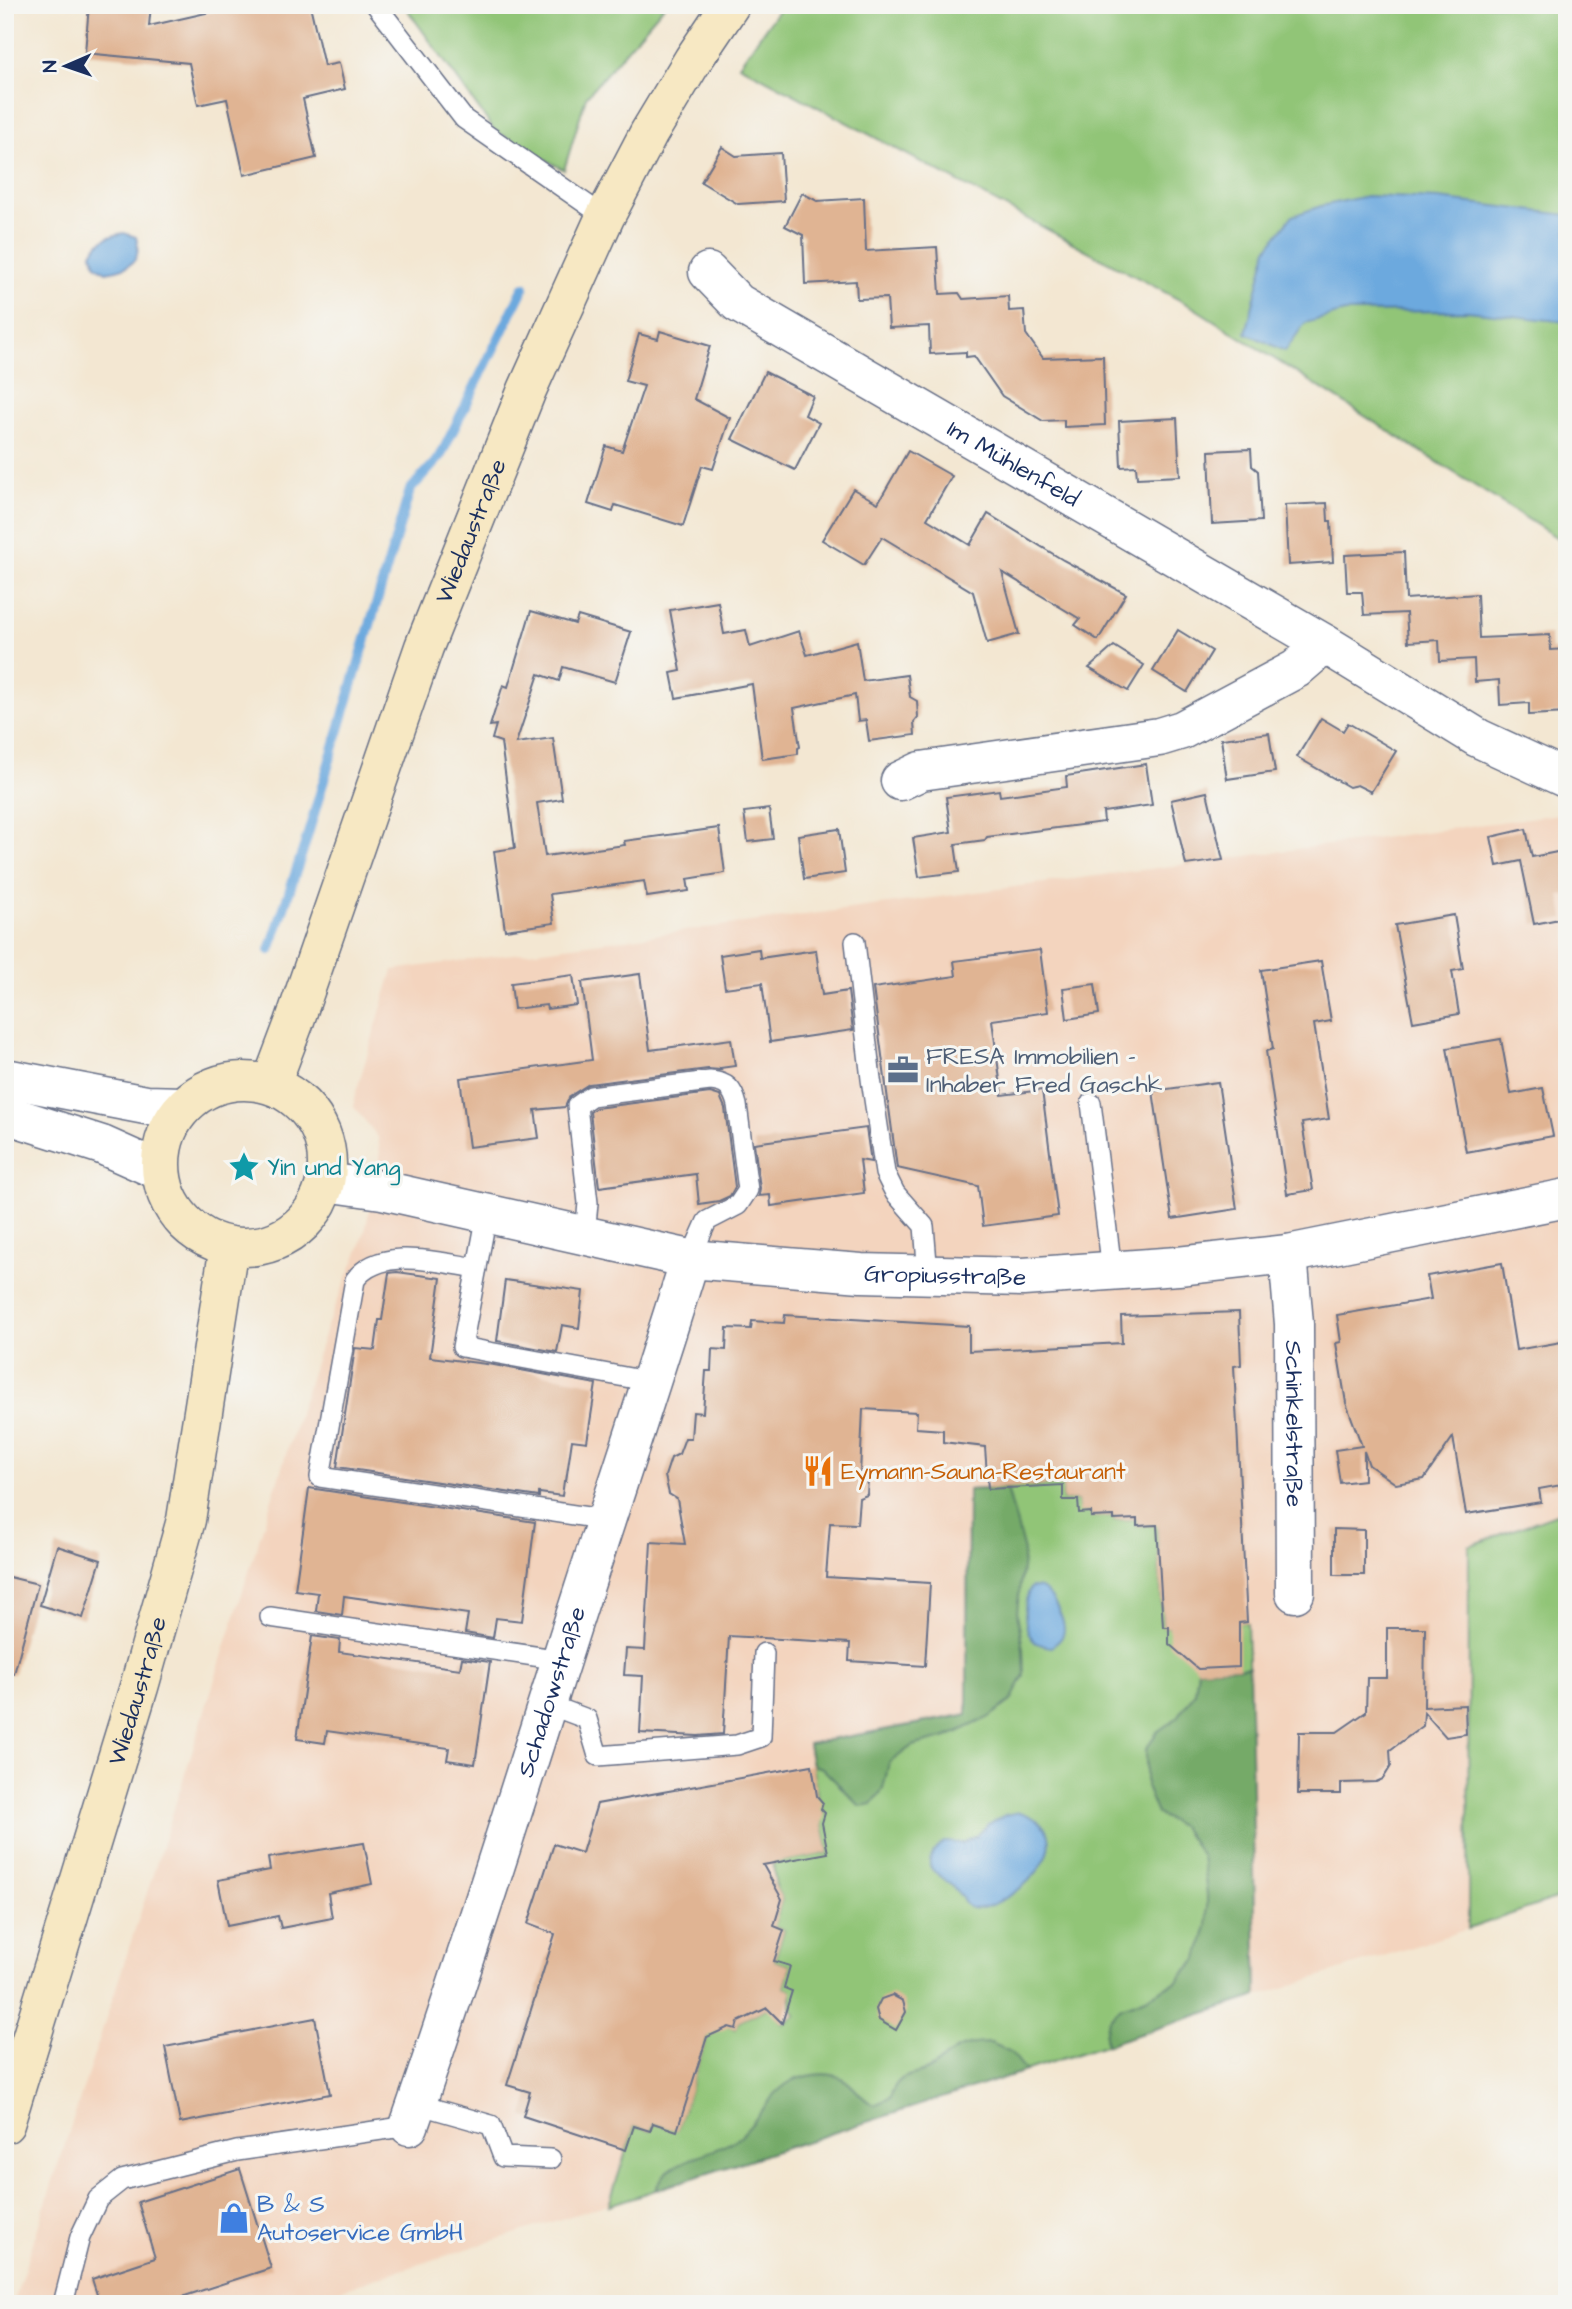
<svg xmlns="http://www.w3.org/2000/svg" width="1572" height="2309" font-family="'Architects Daughter',sans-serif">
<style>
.built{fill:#f3d4be}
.green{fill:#91c577;stroke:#567a6a;stroke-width:2}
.forest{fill:#74aa68;stroke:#486c63;stroke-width:2}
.water{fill:#6ca9de;stroke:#446c9e;stroke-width:2}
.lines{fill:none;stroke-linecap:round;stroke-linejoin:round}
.stream{stroke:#6ca9de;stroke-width:10}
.building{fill:#e0b493}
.service-casing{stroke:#676f87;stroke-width:22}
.minor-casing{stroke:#676f87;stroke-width:41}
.secondary-casing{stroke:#676f87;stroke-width:41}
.service{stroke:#fff;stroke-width:19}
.minor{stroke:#fff;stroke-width:38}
.secondary{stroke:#f7e8c3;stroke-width:38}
.labels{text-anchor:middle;stroke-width:6;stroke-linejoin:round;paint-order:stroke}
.street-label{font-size:24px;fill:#1b2f5e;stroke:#f6f6f2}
.service-label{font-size:24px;fill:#4e5e75;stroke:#f6f6f2;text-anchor:start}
.culture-label{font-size:24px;fill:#0d838f;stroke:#f6f6f2;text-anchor:start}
.food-label{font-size:24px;fill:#c56008;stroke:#f6f6f2;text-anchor:start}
.shop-label{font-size:24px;fill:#366cbe;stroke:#f6f6f2;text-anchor:start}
</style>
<rect width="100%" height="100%" fill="#f6f6f2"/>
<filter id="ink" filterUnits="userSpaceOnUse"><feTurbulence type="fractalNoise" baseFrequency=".0143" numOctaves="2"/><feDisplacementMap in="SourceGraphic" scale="14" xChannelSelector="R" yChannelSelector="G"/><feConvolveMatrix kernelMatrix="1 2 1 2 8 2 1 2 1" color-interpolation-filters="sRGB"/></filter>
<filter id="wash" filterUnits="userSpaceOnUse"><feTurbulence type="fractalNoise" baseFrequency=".00686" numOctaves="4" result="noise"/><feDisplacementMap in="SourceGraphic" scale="28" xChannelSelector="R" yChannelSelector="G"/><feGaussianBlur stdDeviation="1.57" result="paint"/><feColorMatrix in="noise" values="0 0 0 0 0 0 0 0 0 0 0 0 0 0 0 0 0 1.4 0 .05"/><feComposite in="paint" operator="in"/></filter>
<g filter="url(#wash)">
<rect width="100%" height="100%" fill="#f3e7d2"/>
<path class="built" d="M1567,813V1510L1469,1546L1468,1929L295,2304H13L158,1859L326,1328L360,1247L366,1227L380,1153L378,1137L354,1107V1099L393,970Z"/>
<g class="green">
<path d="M404,5H665L586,97L564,170L494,130Z"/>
<path d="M782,5H1567V544L1191,306L739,65Z"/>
<path d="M1063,1485V1500H1078L1080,1512H1091V1517L1114,1516V1520L1137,1519V1526L1157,1524L1163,1627L1247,1622L1257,1996L609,2205L634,2126L650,2131L653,2123L677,2130L712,2021L735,2029L738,2022L769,2007L783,2024L796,2015L791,2007V1991L784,1988L790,1966L774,1961L784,1930L774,1926L782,1899L776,1888L773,1863L828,1853L821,1818L825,1813L820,1810L808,1744L967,1714L968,1490Z"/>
<path d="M1567,1510V1895L1468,1929L1469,1546Z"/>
</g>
<g class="forest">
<path d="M1007,1488L1024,1551L1017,1612L1023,1649L1024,1675L1011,1701L988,1718L947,1737L912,1746L889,1763L883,1789L872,1804L860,1806L822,1768L812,1765L808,1744L967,1715L968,1490Z"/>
<path d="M1249,1667L1257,1996L1106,2045L1105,2036L1108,2020L1121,2007L1146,1998L1177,1981L1198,1958L1207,1926V1894L1202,1856L1182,1827L1157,1814L1146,1787V1750L1157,1732L1178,1717L1195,1692L1198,1669Z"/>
<path d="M991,2043L1011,2052L1026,2071L655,2190C658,2184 662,2176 667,2172C681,2159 716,2152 735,2140C757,2125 767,2095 790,2082C801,2076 820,2073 832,2075C852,2078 858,2098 874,2105L890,2098C898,2070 912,2079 932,2068C936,2066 941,2061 945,2057C961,2045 971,2043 991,2043Z"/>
</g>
<g class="water">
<path d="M1367,196L1439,199L1567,215V322L1467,311L1345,312L1305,323L1285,351L1246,333L1267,249L1292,216L1321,206Z"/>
<path d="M124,233L136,237C143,262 129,269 106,272L96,265L92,253C100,239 109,236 124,233Z"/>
<path d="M1031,1587C1036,1587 1039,1587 1043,1589C1052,1595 1064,1618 1064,1629C1064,1638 1057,1643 1051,1647C1046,1646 1039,1645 1035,1642C1022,1630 1023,1600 1031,1587Z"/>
<path d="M1020,1812C1100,1839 996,1920 969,1907C964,1904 963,1898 959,1894C953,1885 943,1879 935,1872C923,1863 934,1849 944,1842L963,1843L977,1836L988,1824L1005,1815Z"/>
</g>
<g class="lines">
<path class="stream" d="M270,950L305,844L410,490L440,457L524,287"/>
</g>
<g id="blocks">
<g class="building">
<path d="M89,5H151L149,26L241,5H310L324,66L339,63L345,89L303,99L316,158L244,175L227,99L198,105L189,63L85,53Z"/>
<path d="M722,147L736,156L781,153L784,201L738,204L701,182Z"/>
<path d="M802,193L817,201L864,198L866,251L937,247L940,294L959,293L963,299L1008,296L1009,311L1024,310L1026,334L1043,358L1103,356L1105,425L1064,427V420L1043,421L1002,396L974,356L966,357V352L930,354L929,326L889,328L887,298L857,299L856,281L805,284L803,235L785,226Z"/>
<path d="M660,331L710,346L694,399L730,418L713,469L702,466L683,526L615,505L613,512L588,504L606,446L622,451L644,386L625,381L639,334L658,339Z"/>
<path d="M765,372L813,396L805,415L819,423L795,470L732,439Z"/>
<path d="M1177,418L1180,476L1137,478L1136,466L1121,467L1119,421Z"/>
<path d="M1251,449L1252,466L1258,471L1261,521L1212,524L1209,451Z"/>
<path d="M908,451L952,476L927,519L970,545L988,514L1063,560L1126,594L1098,640L1075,625L1080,619L1002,572L1019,634L987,643L973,592L882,537L864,565L822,540L853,489L878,503Z"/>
<path d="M1327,503L1328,521H1331L1333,562L1288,565L1285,505Z"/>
<path d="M1404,552L1406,599L1477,594L1479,638L1550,635L1551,650L1567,649V713L1529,715V703L1500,705L1499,680L1475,682L1474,659L1440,661L1439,640L1408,642L1406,613L1364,615L1362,592H1347L1345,555Z"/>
<path d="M718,602L724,634L746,630L750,647L799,631L807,655L857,641L863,681L907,675L910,697L917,701L918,717L914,722L915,735L869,741L866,720L858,721L855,695L794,708L800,747L798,748V754L762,759L752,684L676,698L671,673L681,671L670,610Z"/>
<path d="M531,611L575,624L578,616L631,632L615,682L563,667L559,681L539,674L516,743L553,738L562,799L537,803L545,856L625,845L624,841L719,828L725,873L687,879L689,891L647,897L644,881L550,894L554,923L505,930L494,851L515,848L501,742L492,739L496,725L490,726L503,685L508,687Z"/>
<path d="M1178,630L1212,651L1187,692L1153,671Z"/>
<path d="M1114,646L1144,665L1128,691L1089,668Z"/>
<path d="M1321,718L1343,731L1348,723L1396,751L1371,792L1357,785L1349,787L1297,757Z"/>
<path d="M1269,733L1275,772L1227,779L1221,739Z"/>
<path d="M1146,764L1152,805L1103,812L1104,822L987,837L985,840L955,844L959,872L919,877L913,838L951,832L946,797L999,790L1000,796L1067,787L1066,776Z"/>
<path d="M1207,792L1223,860L1186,865L1171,800Z"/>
<path d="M769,809L773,839L748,842L744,812Z"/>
<path d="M839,829L845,873L804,879L798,835Z"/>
<path d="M1526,829L1532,857L1567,850V895L1560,896L1564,918L1534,924L1521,861L1497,866L1491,837Z"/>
<path d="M1454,915L1463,969L1452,971L1459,1014L1413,1022L1395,925Z"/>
<path d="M759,949L760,958L816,950L822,995L848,991L853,1030L770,1042L762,983L725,988L720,955Z"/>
<path d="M1040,950L1048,1012L992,1020L1002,1095L1042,1090L1058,1216L983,1226L978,1186L897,1168L873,988L956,976L954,961Z"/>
<path d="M1321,961L1331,1021L1314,1024L1329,1119L1302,1123L1313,1190L1287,1194L1266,1051L1273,1049L1261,970Z"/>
<path d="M640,974L650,1050L731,1039L735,1066L720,1068L721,1070L708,1069L589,1084L570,1096L565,1107L535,1110L539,1138L469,1147L460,1078L592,1060L582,982Z"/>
<path d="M573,975L577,1005L547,1009L546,1005L514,1009L511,983Z"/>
<path d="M1095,984L1099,1014L1067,1019L1063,988Z"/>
<path d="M1501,1039L1511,1094L1543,1088L1553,1136L1466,1152L1447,1048Z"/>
<path d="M1218,1082L1237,1209L1172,1219L1153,1091Z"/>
<path d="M710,1093L720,1096L725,1108L735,1187L730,1196L719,1201L699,1204L696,1174L599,1187L590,1112L596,1108Z"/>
<path d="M866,1128L871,1162L860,1160L864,1193L771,1206L770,1195L759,1196L760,1188L754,1143Z"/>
<path d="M1502,1263L1516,1350L1567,1341V1484L1539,1489L1541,1502L1466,1514L1453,1437L1424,1479L1396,1484L1369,1465L1364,1451V1480L1340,1483L1335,1450L1362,1446L1346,1403L1336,1343L1341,1342L1337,1315L1431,1299L1427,1276Z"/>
<path d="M397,1272L441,1278L430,1357L494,1365L596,1384L587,1442L572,1440L566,1481H564L562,1496L539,1493V1497L337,1467L355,1348L375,1350L379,1320H382L389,1273Z"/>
<path d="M505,1280L583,1291L579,1328L562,1325L557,1352L497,1341Z"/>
<path d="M1239,1312L1241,1365L1234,1366L1247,1622L1239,1623V1667L1198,1669L1169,1644V1627H1163L1157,1525L1137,1526V1519L1114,1520V1516L1091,1517V1512L1079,1513L1078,1500H1063V1485L988,1489L985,1447L943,1442V1430L916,1428L917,1412L863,1409L860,1474L868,1478L867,1495L859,1498L857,1524L830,1523L826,1577L930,1583L925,1666L849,1661L850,1643L729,1636L723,1734L698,1736L640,1733L643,1676L624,1675L626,1649L645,1650L651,1542L685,1544L677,1499L669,1494L665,1476L671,1458L679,1454L685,1438H691L693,1412L703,1413L706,1371H711L712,1349L726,1350L727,1328L751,1329L752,1321L784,1323L785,1315L969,1326V1351L1122,1343L1121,1316Z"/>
<path d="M309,1488L535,1522L522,1621L496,1618L493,1638L465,1633L468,1614L344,1596L342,1615L316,1611L318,1593L295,1590Z"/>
<path d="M1334,1529L1364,1530V1575H1334Z"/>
<path d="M57,1546L101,1560L83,1618L40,1605Z"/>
<path d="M5,1576L38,1584L14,1674L5,1673Z"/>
<path d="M1387,1628H1425L1424,1707L1465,1705L1466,1734L1446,1737L1424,1712L1423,1726L1390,1750L1391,1766L1383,1779L1376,1782L1341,1783V1794H1298L1299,1732H1337L1366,1712L1367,1678H1387Z"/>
<path d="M312,1636L340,1640L339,1652L460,1669L462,1658L490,1662L475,1764L447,1760L449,1748L327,1731L325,1743L297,1739Z"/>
<path d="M812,1765L817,1796L823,1803L821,1809L825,1813L822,1823L828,1853L763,1865L782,1899L774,1926L784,1930L774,1961L790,1966L784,1988L792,1991L782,2023L767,2008L738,2022L736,2029L729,2027L707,2037L677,2131L653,2123L650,2131L634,2126L626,2150L523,2116L530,2092L507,2085L555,1934L528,1924L554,1844L582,1853L597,1804Z"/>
<path d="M364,1843L372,1884L328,1893L332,1918L281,1928L278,1916L227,1926L218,1880L270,1870L268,1858Z"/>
<path d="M892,1995L903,2001L906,2012L896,2030L879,2020L876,2009L881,1999Z"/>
<path d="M315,2018L330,2094L180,2123L165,2047Z"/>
<path d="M240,2169L271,2268L160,2304H100L92,2279L155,2258L138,2202Z"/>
</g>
</g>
</g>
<g filter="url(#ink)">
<use href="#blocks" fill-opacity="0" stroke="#676f87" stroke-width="2"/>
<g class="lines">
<defs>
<g id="service">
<path d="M376,5L464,119L605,217"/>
<path d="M855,942L871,1079L885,1173L895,1193L924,1226L928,1275"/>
<path d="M1091,1103L1112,1270"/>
<path d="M487,1214L462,1347L652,1382"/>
<path d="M585,1235L588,1203L577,1106L591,1096L710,1081C727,1082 733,1089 737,1105L748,1190L738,1205L707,1221L690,1259"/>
<path d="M477,1268C441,1263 380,1245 355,1280L320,1477L608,1520"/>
<path d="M270,1617L561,1660"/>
<path d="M547,1704L587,1719L598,1756L737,1745L761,1737L764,1653"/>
<path d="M417,2104L491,2125L503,2157L551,2159"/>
<path d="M63,2304L80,2237L98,2199L122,2180L237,2151L409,2126"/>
</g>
<g id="minor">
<path id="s1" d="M708,272L738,303L1325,644L1478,738L1567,779"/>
<path d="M900,781L921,771L1159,737L1182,730L1296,669L1325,644"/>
<path d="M5,1078L146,1105L183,1106"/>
<path d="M5,1114L102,1145L160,1171"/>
<path id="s2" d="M326,1182L382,1190L690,1259L861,1273L1023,1277L1178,1266L1288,1254L1567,1198"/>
<path id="s3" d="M1288,1254L1294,1324L1295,1593"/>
<path id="s4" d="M409,2126C463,1971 512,1814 562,1657C604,1524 649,1392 690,1259"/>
</g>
<g id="secondary">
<circle cx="244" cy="1164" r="83"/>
<path id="s5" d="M271,1084L294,1023L424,647L527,390L605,217L649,133L693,60L730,5"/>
<path id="s6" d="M5,2124L139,1687L186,1520L229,1246"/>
</g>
</defs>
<use href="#service" class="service-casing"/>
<use href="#minor" class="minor-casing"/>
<use href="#secondary" class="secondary-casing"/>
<use href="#service" class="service"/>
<use href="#minor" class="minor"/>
<use href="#secondary" class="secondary"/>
</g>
</g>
<defs>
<symbol id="office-bare" viewBox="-9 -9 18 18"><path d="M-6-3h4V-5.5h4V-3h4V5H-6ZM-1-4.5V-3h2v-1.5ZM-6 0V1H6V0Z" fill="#5c6f8a" stroke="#f6f6f2" stroke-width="2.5" paint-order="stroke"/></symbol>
<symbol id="sight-bare" viewBox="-9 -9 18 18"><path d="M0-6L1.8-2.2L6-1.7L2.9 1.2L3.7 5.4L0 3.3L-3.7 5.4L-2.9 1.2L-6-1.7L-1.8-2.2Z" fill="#0f9aa8" stroke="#f6f6f2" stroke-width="2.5" paint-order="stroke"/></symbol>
<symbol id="restaurant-bare" viewBox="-9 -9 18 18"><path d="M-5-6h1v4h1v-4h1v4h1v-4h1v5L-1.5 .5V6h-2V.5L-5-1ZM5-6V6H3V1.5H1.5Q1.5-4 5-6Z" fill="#e8710a" stroke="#f6f6f2" stroke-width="2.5" paint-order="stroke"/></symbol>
<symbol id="shop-bare" viewBox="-9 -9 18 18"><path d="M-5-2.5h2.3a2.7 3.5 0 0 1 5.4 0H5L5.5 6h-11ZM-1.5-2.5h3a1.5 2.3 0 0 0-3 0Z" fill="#3f7fe0" stroke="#f6f6f2" stroke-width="2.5" paint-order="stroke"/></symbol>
</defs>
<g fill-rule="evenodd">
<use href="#office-bare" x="881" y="1048" width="44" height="44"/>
<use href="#sight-bare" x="222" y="1145" width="44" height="44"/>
<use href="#restaurant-bare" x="796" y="1449" width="44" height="44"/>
<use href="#shop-bare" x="212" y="2196" width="44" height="44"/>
</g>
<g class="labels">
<g class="street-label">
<text dy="8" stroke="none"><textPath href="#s1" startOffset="362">Im Mühlenfeld</textPath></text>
<text dy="8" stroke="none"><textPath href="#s5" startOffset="588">Wiedaustraße</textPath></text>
<text dy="8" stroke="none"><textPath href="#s2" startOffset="628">Gropiusstraße</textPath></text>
<text dy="8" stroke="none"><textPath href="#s3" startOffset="170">Schinkelstraße</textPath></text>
<text dy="8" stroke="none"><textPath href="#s6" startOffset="453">Wiedaustraße</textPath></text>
<text dy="8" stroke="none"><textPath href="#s4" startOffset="457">Schadowstraße</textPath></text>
</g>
<g class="service-label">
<text x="926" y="1064">FRESA Immobilien -<tspan x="926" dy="28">Inhaber Fred Gaschk</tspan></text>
</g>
<g class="culture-label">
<text x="267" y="1175">Yin und Yang</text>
</g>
<g class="food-label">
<text x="841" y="1479">Eymann-Sauna-Restaurant</text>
</g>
<g class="shop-label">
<text x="257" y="2212">B &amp; S<tspan x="257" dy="28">Autoservice GmbH</tspan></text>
</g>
</g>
<rect width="1572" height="2309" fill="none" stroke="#f6f6f2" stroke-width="28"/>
<g transform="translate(66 66) rotate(268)" stroke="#f6f6f2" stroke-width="5" paint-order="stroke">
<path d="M0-5L12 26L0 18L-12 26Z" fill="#1b2f5e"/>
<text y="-10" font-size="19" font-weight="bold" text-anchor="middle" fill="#1b2f5e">N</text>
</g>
</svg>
